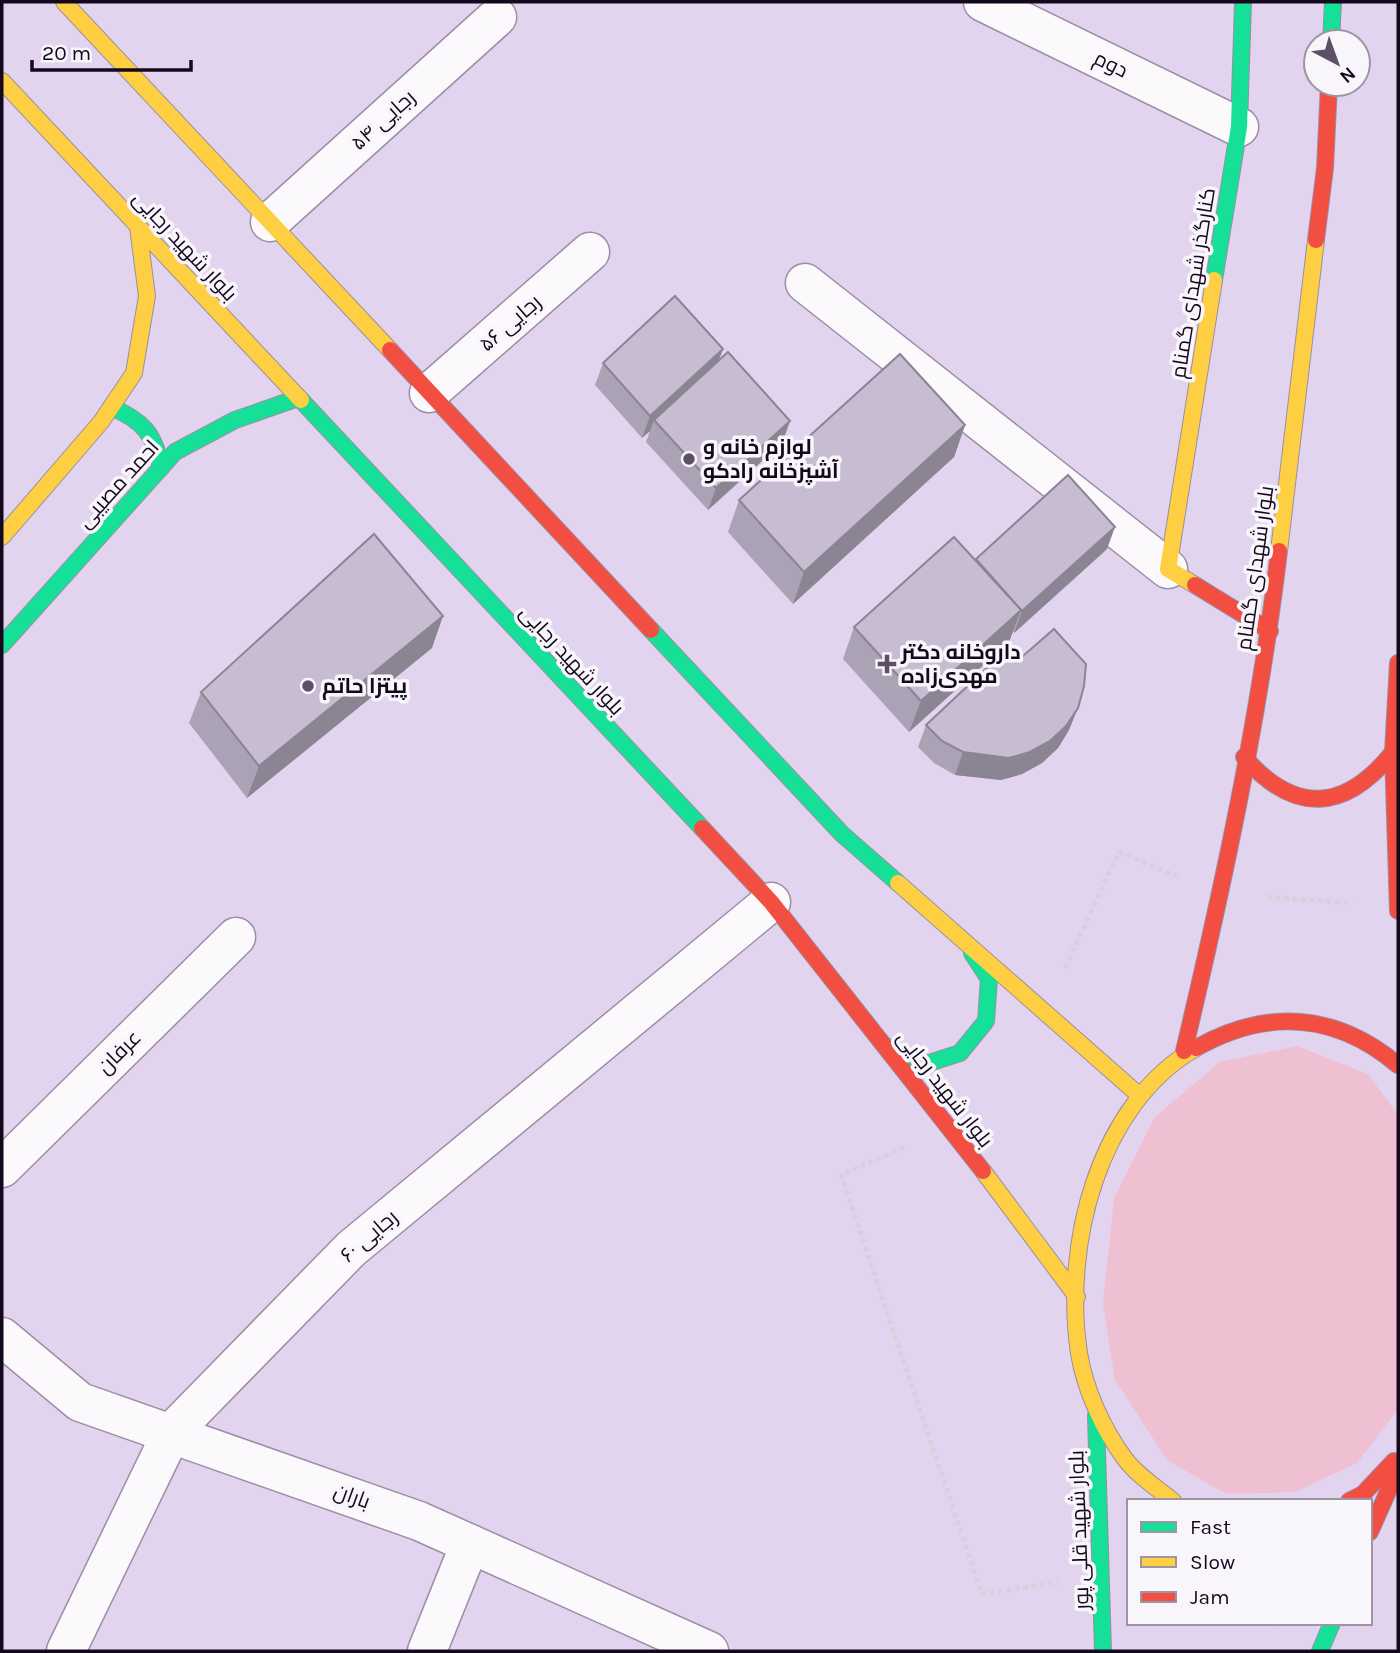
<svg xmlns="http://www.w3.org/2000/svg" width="1400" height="1653" font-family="Karla,Cairo,sans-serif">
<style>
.green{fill:#efc0d2}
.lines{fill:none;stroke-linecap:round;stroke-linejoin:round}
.street-casing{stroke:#9a8fa4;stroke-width:41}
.fast-casing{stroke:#9a8fa4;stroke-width:18}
.slow-casing{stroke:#9a8fa4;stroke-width:18}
.jam-casing{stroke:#9a8fa4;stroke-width:18}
.path{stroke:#d6d1da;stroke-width:4.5;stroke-dasharray:5 3.5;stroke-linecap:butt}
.street{stroke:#fbf9fc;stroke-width:38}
.fast{stroke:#16e098;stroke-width:16}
.slow{stroke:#ffcf43;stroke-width:16}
.jam{stroke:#f24e42;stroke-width:16}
.wall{fill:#aba2b5}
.shaded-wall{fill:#8b8493}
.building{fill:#c7bcd2;stroke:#8b8493;stroke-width:2}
.poi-dot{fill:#5c4f66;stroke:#f8f5fb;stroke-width:2.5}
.labels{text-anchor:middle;stroke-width:7;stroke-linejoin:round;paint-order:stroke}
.street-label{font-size:21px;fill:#14081c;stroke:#f8f5fb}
.poi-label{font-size:21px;font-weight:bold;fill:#14081c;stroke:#f8f5fb;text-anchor:start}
</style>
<rect width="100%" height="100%" fill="#e2d4ee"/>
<path class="green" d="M1297,1046L1368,1074L1398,1115V1409L1357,1463L1295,1492L1226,1494L1167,1460L1115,1380L1103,1304L1114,1198L1155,1117L1220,1062Z"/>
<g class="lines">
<defs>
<g id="street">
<path d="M983,2L1239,127"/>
<path d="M270,222L497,17"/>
<path d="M805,283L1168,569"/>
<path d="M429,393L590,252"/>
<path d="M2,1168L236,937"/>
<path d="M2,1337L80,1402L419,1521L709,1651"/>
<path d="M66,1651L172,1432L351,1249L771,902"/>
<path d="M427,1651L470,1544"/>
</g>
<g id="fast">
<path d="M1331,42L1333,2"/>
<path d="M1214,280L1239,127L1243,2"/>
<path d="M301,400L702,828"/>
<path d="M111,407C142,420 155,434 161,468"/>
<path d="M651,630L842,834L898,883"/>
<path d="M2,645L175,452L235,420L298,398"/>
<path d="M886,1046L920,1066L960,1053L986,1021L989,979L972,953"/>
<path d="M1096,1416L1103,1651"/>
<path d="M1320,1651L1332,1623"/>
</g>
<g id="slow">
<path d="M64,2L390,350"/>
<path d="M2,81L301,400"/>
<path d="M2,537L101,422L134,373L147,296L138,227"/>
<path d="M1279,551L1316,240"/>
<path d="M1195,585L1168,569L1214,280"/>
<path d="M898,883L1140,1096"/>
<path d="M983,1171L1077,1297"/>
<path d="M1173,1501C1157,1488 1138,1476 1125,1459C1103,1429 1085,1390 1079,1353C1063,1246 1097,1105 1196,1048"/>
</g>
<g id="jam">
<path d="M1316,240L1325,168L1329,84"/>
<path d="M390,350L651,630"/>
<path d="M1195,585L1270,631"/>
<path d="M1398,663L1393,752L1398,911"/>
<path d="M1244,757C1295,815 1345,812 1393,752"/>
<path d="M702,828L771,902L983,1171"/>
<path d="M1196,1048C1267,1008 1336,1013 1398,1065"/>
<path d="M1184,1051C1223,886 1259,720 1279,551"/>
<path d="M1349,1501L1363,1494L1394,1461"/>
<path d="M1370,1532L1398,1469"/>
</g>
</defs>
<use href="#street" class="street-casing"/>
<use href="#fast" class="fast-casing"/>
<use href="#slow" class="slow-casing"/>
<use href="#jam" class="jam-casing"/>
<g class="path">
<path d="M1267,897L1352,903"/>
<path d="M1065,968L1119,852L1177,876"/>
<path d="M904,1147L841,1175L982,1594L1058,1582"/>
<path d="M1270,1623L1280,1626"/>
</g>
<use href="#street" class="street"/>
<use href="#fast" class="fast"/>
<use href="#slow" class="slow"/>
<use href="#jam" class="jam"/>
</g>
<g class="wall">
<path d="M719,360L790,421L782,443L708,510L646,442L650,431L642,438L595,385L603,363Z"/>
<path d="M965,425L954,457L793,604L728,532L739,500Z"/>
<path d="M1107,549L1014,633L1013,631L1009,642L909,732L843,659L854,627L975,560Z"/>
<path d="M432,648L247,798L189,723L201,692Z"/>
<path d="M926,725L1069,730L1058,748L1042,763L1022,774L1001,780L955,775L934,763L918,747Z"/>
</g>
<g class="shaded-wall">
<path d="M723,349L715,371L654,420L650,431L642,438L650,416Z"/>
<path d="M790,421L782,443L708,510L716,488Z"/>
<path d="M965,425L954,457L793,604L804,572Z"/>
<path d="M1115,527L1107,549L1014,633L1022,611Z"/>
<path d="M1021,610L1009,642L909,732L921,701Z"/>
<path d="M443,616L432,648L247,798L259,766Z"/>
<path d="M1078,708L1069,730L1058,748L1042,763L1022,774L1001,780L955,775L963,752Z"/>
</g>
<g class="building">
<path d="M675,296L723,349L650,416L603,363Z"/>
<path d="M728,352L790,421L716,488L654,420Z"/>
<path d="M900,354L965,425L804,572L739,500Z"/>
<path d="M1068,475L1115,527L1022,611L976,559Z"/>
<path d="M374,534L443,616L259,766L201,692Z"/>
<path d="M954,537L1021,610L921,701L854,627Z"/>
<path d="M1054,629L1086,664L1084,686L1078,708L1066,726L1050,741L1030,752L1009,758L963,752L942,741L926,725L1005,651L1016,662Z"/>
</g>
<g class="poi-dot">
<circle cx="689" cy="459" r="7"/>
<path d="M883.5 653.5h7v7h7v7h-7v7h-7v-7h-7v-7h7z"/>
<circle cx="308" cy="686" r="7"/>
</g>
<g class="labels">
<g class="street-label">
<text transform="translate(1111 64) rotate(26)" y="7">دوم</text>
<text transform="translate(383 120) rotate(-42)" y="7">رجایی ۵۴</text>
<text transform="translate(185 246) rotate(47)" y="7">بلوار شهید رجایی</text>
<text transform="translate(1193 283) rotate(-81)" y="7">کنارگذر شهدای گمنام</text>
<text transform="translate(510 323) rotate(-41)" y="7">رجایی ۵۶</text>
<text transform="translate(118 484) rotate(-48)" y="7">احمد مصیبی</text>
<text transform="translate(1255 568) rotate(-82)" y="7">بلوار شهدای گمنام</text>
<text transform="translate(572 660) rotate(47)" y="7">بلوار شهید رجایی</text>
<text transform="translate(119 1052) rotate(-45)" y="7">عرفان</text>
<text transform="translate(945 1089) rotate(52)" y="7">بلوار شهید رجایی</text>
<text transform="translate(369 1236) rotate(-41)" y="7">رجایی ۶۰</text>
<text transform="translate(352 1496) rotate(20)" y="7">باران</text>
<text transform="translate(1079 1530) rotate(-92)" y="7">بلوار شهید قلی پور</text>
</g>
<g class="poi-label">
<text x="703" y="454">لوازم خانه و<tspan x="703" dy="24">آشپزخانه رادکو</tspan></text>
<text x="901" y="659">داروخانه دکتر<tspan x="901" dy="24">مهدی‌زاده</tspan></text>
<text x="322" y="693">پیتزا حاتم</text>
</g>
</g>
<rect width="1400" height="1653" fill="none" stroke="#14081c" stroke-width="7"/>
<rect x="1127" y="1499" width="245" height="126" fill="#f8f5fb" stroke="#9d96a2" stroke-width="2"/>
<rect x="1141" y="1522" width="35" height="10" fill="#16e098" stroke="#9d96a2" stroke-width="2"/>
<text x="1190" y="1534" font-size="21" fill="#14081c">Fast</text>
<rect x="1141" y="1557" width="35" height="10" fill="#ffcf43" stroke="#9d96a2" stroke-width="2"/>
<text x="1190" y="1569" font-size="21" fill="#14081c">Slow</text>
<rect x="1141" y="1592" width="35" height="10" fill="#f24e42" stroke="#9d96a2" stroke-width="2"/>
<text x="1190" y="1604" font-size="21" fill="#14081c">Jam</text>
<g transform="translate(1337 63) rotate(139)"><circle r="33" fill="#f8f5fb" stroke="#9d96a2" stroke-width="2"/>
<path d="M0-5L12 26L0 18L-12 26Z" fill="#5c4f66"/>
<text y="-10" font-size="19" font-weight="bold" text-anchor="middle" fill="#14081c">N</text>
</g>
<path d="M32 60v10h159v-10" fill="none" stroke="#14081c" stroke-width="3.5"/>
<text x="42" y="60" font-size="21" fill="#14081c" stroke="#f8f5fb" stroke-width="5" paint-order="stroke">20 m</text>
</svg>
